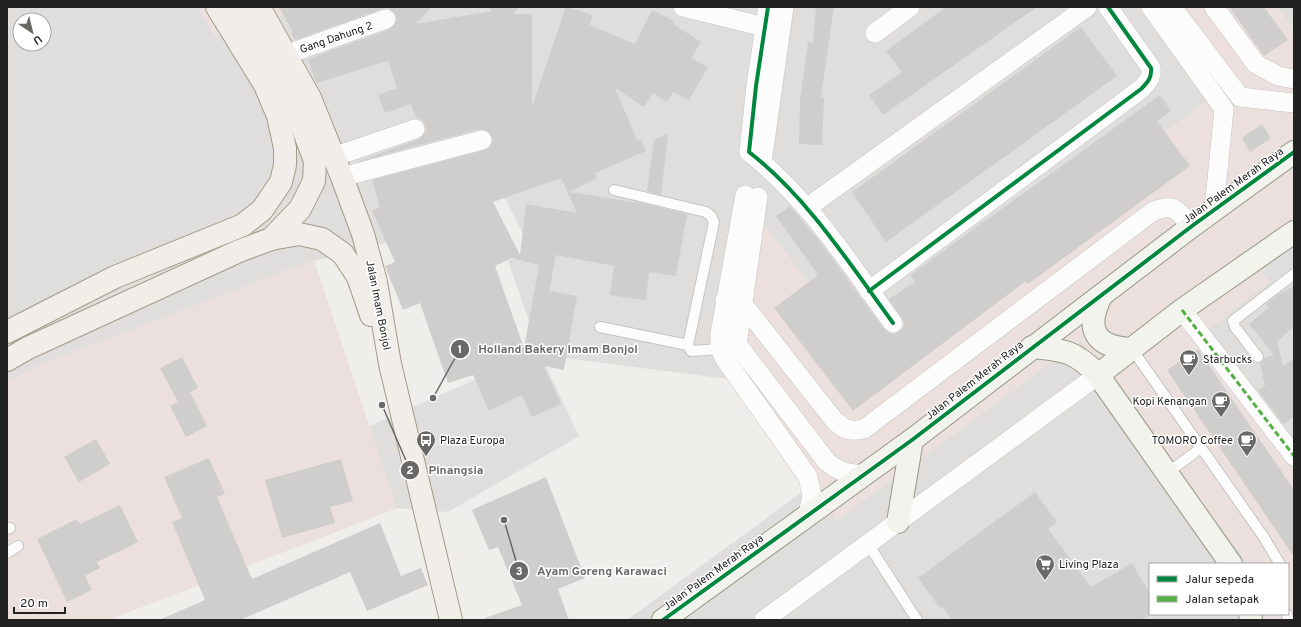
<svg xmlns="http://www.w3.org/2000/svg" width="1301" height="627" font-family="Overpass,sans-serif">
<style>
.residential{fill:#dfdedc;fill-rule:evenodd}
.commercial{fill:#ece0de}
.building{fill:#d0cecc;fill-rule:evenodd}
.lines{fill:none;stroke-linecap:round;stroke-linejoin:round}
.lane-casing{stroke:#c6c5c3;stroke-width:12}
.street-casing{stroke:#c6c5c3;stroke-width:20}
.secondary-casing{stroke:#979884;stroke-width:24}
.primary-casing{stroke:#a49b89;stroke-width:24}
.lane{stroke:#fdfcfc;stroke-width:10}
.street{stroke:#fdfcfc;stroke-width:19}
.secondary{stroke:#f3f3ed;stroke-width:22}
.primary{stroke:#f1ede8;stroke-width:22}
.quiet{stroke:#55b145;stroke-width:3;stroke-dasharray:6 3;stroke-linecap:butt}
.cycleway-casing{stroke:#fff;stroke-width:6}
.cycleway{stroke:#00873e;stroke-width:4}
.labels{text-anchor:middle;stroke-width:3;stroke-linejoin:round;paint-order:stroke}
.street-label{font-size:11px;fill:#222;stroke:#fff}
.poi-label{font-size:11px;fill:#222;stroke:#fff;text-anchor:start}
.leader{fill:none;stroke:#6a6968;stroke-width:1.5}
.callout-dot{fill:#6a6968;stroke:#fff;stroke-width:1.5}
.mark-label{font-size:12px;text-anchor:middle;font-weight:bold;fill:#fff}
.callout-label{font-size:12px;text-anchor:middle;font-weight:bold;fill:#6a6968;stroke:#fff;stroke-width:3;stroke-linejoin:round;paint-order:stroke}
</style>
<rect width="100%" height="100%" fill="#f0eeeb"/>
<path class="residential" d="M7,7H198L216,37L294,7H1294V620H627L801,493L802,478L727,379L541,355L508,261L531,250L499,187L401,239L314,261L369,426L539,352L579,436L448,512L397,508L108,620H7ZM20,20H44V44H20ZM1150,564H1288V614H1150Z"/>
<g class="commercial">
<path d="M198,7H294L281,15L216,37Z"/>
<path d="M1138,7H1278L1294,29V242L1260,268L1269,283L1244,301L1197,339L1294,473V620H1266L1265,614H1288V564H1248L1081,341L836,521L720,366L766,226L863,355L1207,101Z"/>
<path d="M313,260L397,508L108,620H7V381L51,360Z"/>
</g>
<g class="building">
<path d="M279,7H432L416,24L492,11L488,7H519L513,14H532V106L566,7L593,15L590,25L635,44L652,10L674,21L673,24L701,42L691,58L708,67L689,100L673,92L667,102L653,93L644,107L615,88L637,140L641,139L646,151L595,173L597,178L569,192L645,204L687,214L676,276L649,272L646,300L610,295L614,266L556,255L549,291L577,296L564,370L544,366L561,404L532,417L522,395L489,411L473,375L448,383L420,303L403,310L385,266L395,262L372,211L380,207L372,180L485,150L490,147L493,142L490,133L485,130L479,129L357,162L419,139L426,132L425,125L422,120L416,118L411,104L385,113L378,95L397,88L388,61L316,83L308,59L390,29L397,21L396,15L388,8L382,9L295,40L291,33L293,32ZM561,178L577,213L526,204L520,255L493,202ZM512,258L539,265L524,348L495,266Z"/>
<path d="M816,7H834L821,97H824L822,145L799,144L800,100L808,42L813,43Z"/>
<path d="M946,7H1037L883,115L869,95L902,72L886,51Z"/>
<path d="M1229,7H1264L1288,40L1264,56Z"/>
<path d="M1081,27L1117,76L886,242L852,192Z"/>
<path d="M1160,95L1171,111L1157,121L1190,166L1028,284L1026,281L853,411L774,308L818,275L776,216L790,206L818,239L884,329L889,333L894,334L903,328L904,322L889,299L915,282L910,275Z"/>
<path d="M1262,124L1271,138L1250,152L1242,138Z"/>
<path d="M668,134L661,195L647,191L654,140Z"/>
<path d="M1294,286V327L1277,341L1283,366L1294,359V417L1283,424L1258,390L1265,386L1260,363L1264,358L1274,355L1249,324L1269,308L1266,304L1277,295Z"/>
<path d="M1198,349L1294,490V557L1167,370Z"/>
<path d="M182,357L198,388L190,392L207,426L186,437L170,406L178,402L160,368Z"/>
<path d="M96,439L110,464L79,482L64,457Z"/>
<path d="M209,458L225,494L217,497L252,579L380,523L401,576L421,568L428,585L367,611L350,572L240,620H159L205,600L172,522L182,518L164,477Z"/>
<path d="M341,459L353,501L330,507L335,523L282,538L265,480Z"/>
<path d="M546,477L585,578L558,589L569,620H485V618L522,605L498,547L489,550L472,510Z"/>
<path d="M1035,492L1057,522L1048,529L1091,587L1132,563L1150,594V614L1141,620H952L942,606L940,608L918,578Z"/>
<path d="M120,505L138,542L97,562L100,568L85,576L92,590L67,602L37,539L77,519L80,524Z"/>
</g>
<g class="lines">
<defs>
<g id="lane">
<path d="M614,190L706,212L711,216L714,222L688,345L691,351L720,349"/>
<path d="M600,327L688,345"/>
<path d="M1132,349L1263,536L1280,564"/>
<path d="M1258,357L1235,327L1233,321L1294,274"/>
<path d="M1167,473L1201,448"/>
<path d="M7,529L10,528"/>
<path d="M868,544L917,620"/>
<path d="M7,553L18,546"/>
<path d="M1287,614L1288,620"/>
</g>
<g id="street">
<path d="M683,7L765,27"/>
<path d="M768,7L756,86L749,152C808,198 849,263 893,323"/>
<path d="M1151,7L1224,109L1214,210"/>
<path d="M1172,7L1240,97L1294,103"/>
<path d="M1214,7L1256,64L1278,76L1294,79"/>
<path d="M875,33L910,7"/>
<path d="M285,55L386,19"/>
<path d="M333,157L415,129"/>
<path d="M762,162L784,7"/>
<path d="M342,177L482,140"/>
<path d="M745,195L720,334V349L725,359L808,477L812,496L808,514"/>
<path d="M758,197L737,344L827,462C839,472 850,475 865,474"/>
<path d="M808,207L1087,7"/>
<path d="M869,291L1141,89C1148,82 1152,77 1151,68L1108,7"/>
<path d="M725,300L742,303L834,420C844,430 850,432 864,429L1152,212C1175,202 1176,210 1192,226"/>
<path d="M1182,310L1294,456"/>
<path d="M764,620L1098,375"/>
</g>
<g id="secondary">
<path d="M1101,296C1085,329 1094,347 1132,349"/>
<path d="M1032,347C1065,350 1075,351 1098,375L1231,564"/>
<path d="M1098,375L1182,310L1294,232"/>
<path d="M898,522L912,440"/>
<path d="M1250,614L1251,620"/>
<path d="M663,620L912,440L1192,226L1294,152"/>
</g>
<g id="primary">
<path d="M259,7L310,98L342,177L363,234L376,282L390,364L451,620"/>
<path d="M271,239L299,234L322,239L343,254L358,277L371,315"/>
<path d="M7,332L115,277L243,225L262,210L281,182L285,165V148L278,116L265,85L217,7"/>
<path d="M7,360L28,348L239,251L271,239L300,209L314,181L315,161L297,113L239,7"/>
</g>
</defs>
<use href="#lane" class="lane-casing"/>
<use href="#street" class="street-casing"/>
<use href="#secondary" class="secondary-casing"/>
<use href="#primary" class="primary-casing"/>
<use href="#lane" class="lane"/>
<use href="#street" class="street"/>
<use href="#secondary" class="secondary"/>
<use href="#primary" class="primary"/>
<path class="quiet" d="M1182,310L1294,456"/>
<defs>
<g id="cycleway">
<path d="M768,7L756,86L749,152C808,198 849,263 893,323"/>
<path d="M869,291L1141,89C1148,82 1152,77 1151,68L1108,7"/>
<path d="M663,620L912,440L1192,226L1294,152"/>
</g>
</defs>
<use href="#cycleway" class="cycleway-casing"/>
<use href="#cycleway" class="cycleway"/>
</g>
<defs>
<symbol id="cafe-pin" viewBox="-11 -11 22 30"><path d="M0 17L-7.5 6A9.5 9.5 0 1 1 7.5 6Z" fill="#6a6968" stroke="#fff"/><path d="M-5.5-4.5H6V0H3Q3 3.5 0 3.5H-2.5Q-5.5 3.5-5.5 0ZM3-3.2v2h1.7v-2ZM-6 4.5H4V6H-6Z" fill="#fff"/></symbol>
<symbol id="bus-pin" viewBox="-11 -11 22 30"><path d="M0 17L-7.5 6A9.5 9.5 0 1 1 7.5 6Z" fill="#6a6968" stroke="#fff"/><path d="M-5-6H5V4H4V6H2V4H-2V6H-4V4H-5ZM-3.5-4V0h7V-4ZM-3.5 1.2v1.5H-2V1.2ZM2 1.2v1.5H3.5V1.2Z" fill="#fff"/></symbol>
<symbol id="supermarket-pin" viewBox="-11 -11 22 30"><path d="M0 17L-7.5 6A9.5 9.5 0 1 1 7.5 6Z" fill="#6a6968" stroke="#fff"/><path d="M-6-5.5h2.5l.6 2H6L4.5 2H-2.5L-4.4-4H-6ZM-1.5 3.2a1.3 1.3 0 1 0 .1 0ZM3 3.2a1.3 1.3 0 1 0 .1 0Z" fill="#fff"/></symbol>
</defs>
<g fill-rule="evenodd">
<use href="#cafe-pin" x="1178" y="348" width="22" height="30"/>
<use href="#cafe-pin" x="1210" y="390" width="22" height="30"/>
<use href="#bus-pin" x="415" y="429" width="22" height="30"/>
<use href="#cafe-pin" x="1236" y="429" width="22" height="30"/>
<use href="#supermarket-pin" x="1034" y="553" width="22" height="30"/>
</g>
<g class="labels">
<g class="street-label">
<text transform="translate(336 37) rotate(-19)" y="4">Gang Dahung 2</text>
<text transform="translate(1233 185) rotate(-36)" y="4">Jalan Palem Merah Raya</text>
<text transform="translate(379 305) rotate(79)" y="4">Jalan Imam Bonjol</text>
<text transform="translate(974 380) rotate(-38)" y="4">Jalan Palem Merah Raya</text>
<text transform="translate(713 572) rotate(-36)" y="4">Jalan Palem Merah Raya</text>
</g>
<g class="poi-label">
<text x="1203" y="363">Starbucks</text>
<text x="1207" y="405" text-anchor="end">Kopi Kenangan</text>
<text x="440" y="444">Plaza Europa</text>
<text x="1233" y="444" text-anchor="end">TOMORO Coffee</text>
<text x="1059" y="568">Living Plaza</text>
</g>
</g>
<path class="leader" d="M433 398L460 349M382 405L410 470M504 520L519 571"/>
<g class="callout-dot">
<circle cx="433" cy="398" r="4"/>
<circle cx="382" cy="405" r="4"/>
<circle cx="504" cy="520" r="4"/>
<circle cx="460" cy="349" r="10"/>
<circle cx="410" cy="470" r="10"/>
<circle cx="519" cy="571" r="10"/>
</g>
<g class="mark-label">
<text x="460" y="353">1</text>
<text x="410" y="474">2</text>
<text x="519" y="575">3</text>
</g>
<g class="callout-label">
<text x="558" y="353">Holland Bakery Imam Bonjol</text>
<text x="456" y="474">Pinangsia</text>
<text x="602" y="575">Ayam Goreng Karawaci</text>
</g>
<rect width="1301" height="627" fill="none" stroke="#222222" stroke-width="16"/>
<rect x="1149" y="563" width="140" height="52" fill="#ffffff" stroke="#a7a7a7"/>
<rect x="1157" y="576" width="20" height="6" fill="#00873e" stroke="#a7a7a7"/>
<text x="1185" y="583" font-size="12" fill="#222222">Jalur sepeda</text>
<rect x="1157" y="596" width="20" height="6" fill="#55b145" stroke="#a7a7a7"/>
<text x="1185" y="603" font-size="12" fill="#222222">Jalan setapak</text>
<g transform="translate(32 32) rotate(145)"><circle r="19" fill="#ffffff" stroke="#a7a7a7"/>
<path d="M0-3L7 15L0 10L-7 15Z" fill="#6a6968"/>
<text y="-6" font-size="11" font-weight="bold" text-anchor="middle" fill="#222222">U</text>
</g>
<path d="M14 607v6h51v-6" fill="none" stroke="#222222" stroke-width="2"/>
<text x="20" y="607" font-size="12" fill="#222222" stroke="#ffffff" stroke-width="3" paint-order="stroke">20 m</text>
</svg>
